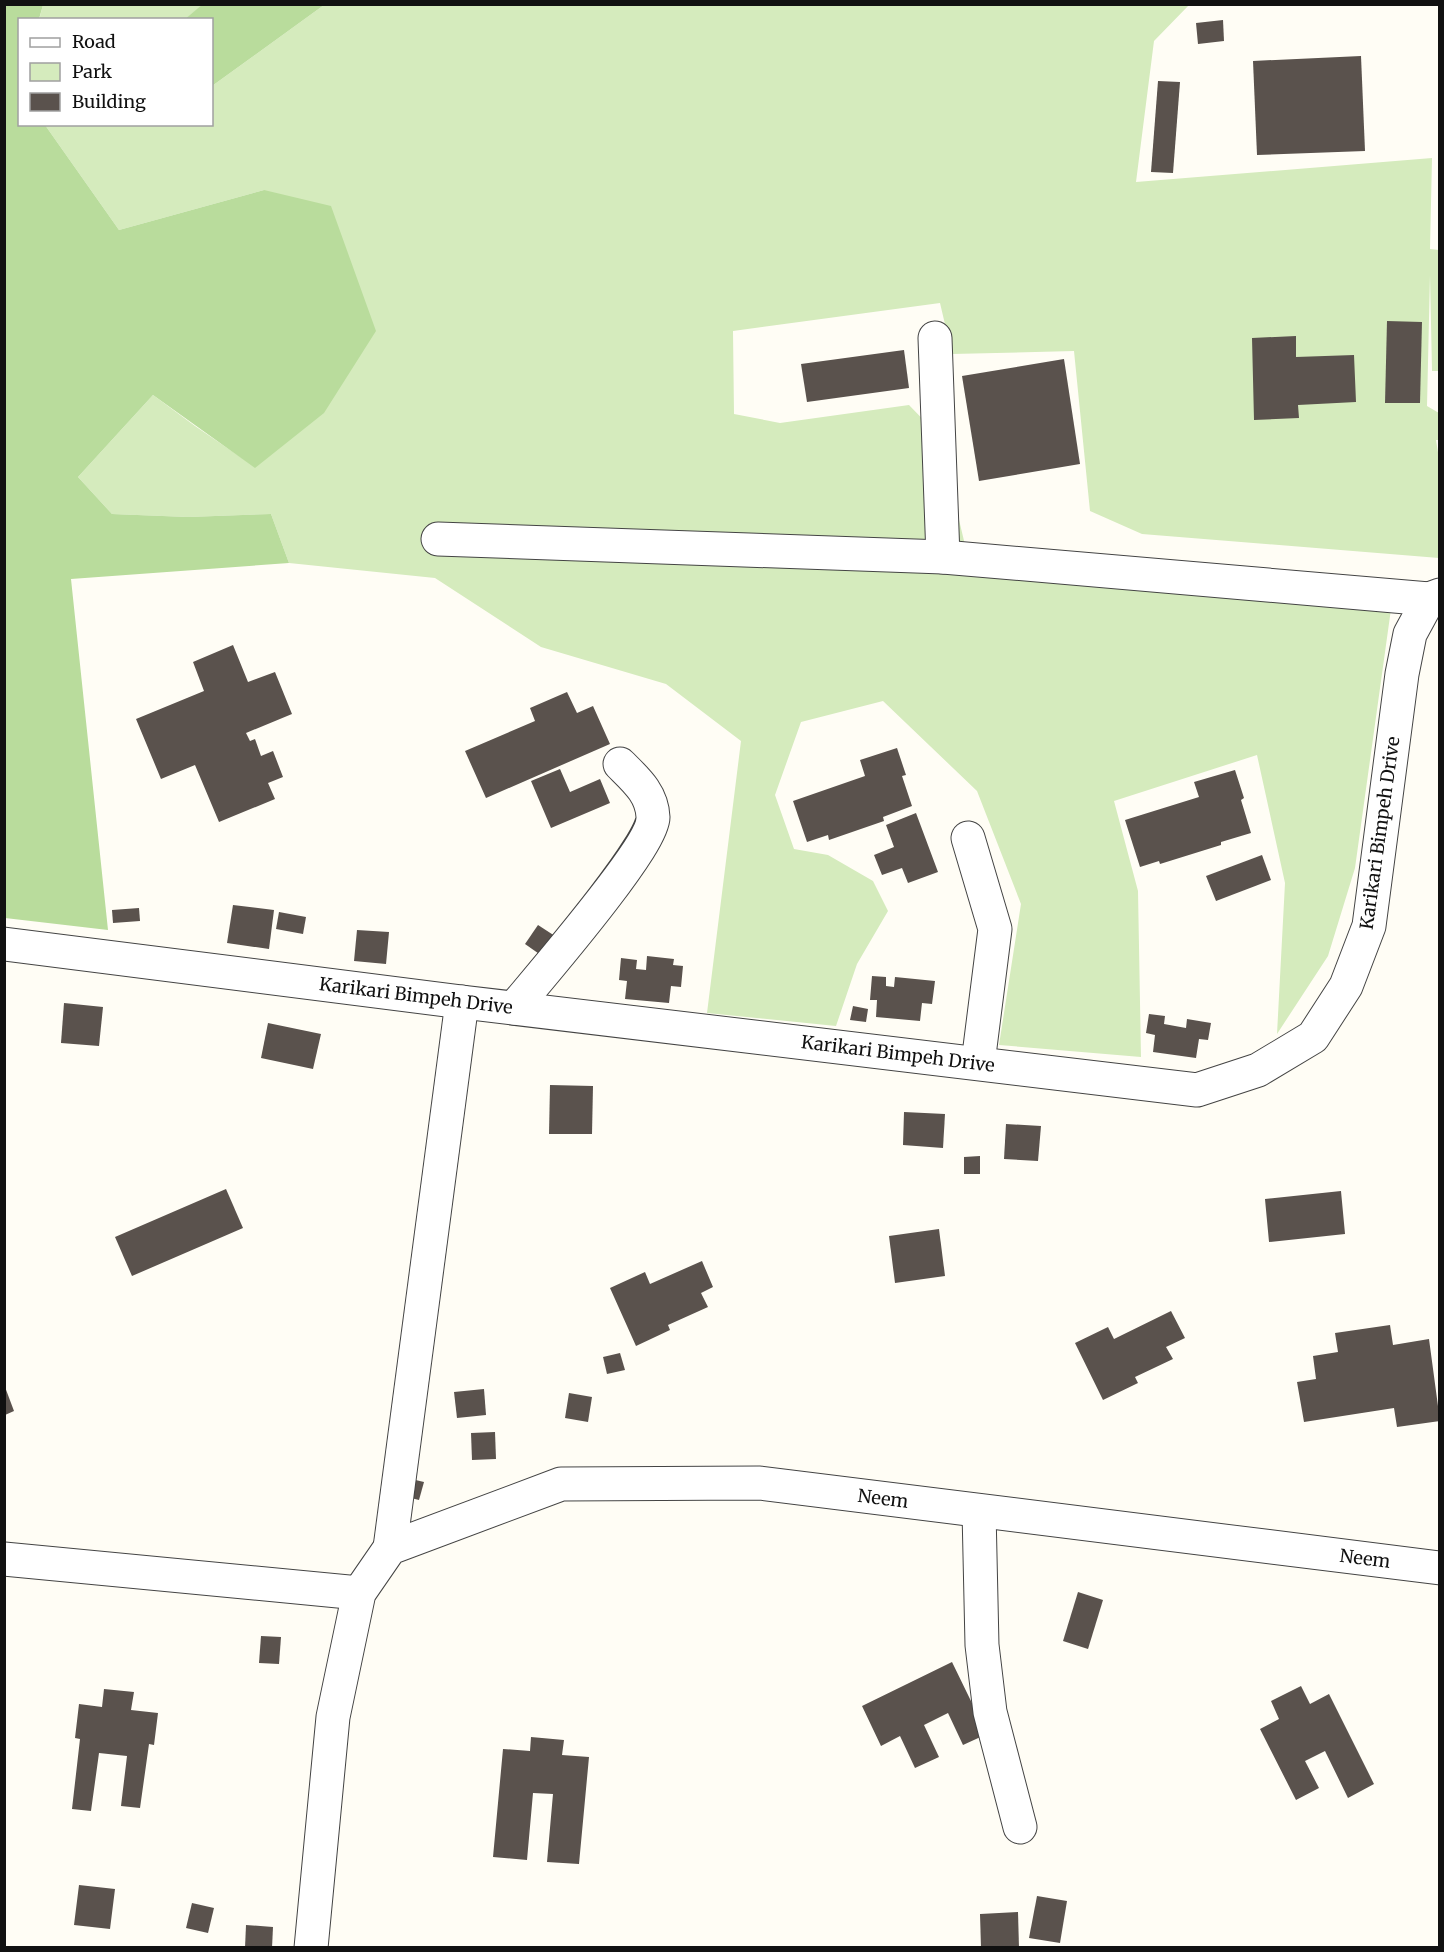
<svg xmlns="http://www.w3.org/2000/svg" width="1444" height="1952" font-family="Merriweather,serif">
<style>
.green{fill:#d5ebbd}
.forest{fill:#b9dc9c}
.building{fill:#5a524d}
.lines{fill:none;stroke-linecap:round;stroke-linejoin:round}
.minor-casing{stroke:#444;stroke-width:35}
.minor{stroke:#fff;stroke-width:33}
.labels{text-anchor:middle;stroke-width:6;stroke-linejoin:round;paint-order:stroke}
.street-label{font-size:18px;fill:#111;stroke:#fff}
</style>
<rect width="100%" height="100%" fill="#fffdf5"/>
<g class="green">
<path d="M1190,4L1154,41L1136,182L1432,158L1430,249L1439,250L1440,371H1432L1430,275L1427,406L1439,413V440H1436L1440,465L1439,558L1142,534L1090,511L1074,351L952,354L940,303L733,331L734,414L780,423L909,405L939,436L971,570L1391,609L1355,868L1328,956L1277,1034L1285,883L1257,755L1114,801L1138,891L1141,1057L999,1045L1021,904L977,791L883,701L801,722L775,795L794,849L828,855L873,881L888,911L857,964L836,1026L707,1013L741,741L666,684L541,647L435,578L289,563L271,514L188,517L112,514L78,477L153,395L195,426L255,467L264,190L119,230L45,125L212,124V86L324,5Z"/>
<path d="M43,5H203L185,19L39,20Z"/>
</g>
<g class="forest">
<path d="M203,4H324V5L212,86V20L185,19Z"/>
<path d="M43,5L39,19L20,20V124L45,125L119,230L264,190L331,206L376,331L324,413L255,468L153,395L78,477L112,514L188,517L271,514L289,563L71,579L108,930L5,918L4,5Z"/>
</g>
<g class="building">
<path d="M1223,20L1224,41L1198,44L1196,23Z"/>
<path d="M1361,56L1365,151L1257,155L1253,61Z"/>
<path d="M1158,81L1180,82L1173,173L1151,172Z"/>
<path d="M1387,321L1422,322L1420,403H1385Z"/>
<path d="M1296,336V357L1354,355L1356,402L1298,405L1299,418L1254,420L1252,338Z"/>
<path d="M904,350L909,388L807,402L801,364Z"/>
<path d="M1064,359L1080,464L979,481L962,376Z"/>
<path d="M233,645L248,682L275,672L292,714L246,733L250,741L255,739L261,756L273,751L283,777L268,783L275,799L219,822L195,765L161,779L136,719L204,691L193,662Z"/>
<path d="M567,692L577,713L593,706L610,744L486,798L465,751L535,721L530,708Z"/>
<path d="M897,748L906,775L902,776L912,806L883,817L884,821L829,840L828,835L807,842L793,801L865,776L860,760Z"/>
<path d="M560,769L570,792L600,779L610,803L551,828L531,781Z"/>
<path d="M1235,770L1244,798L1241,800L1251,833L1221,842V845L1160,864L1159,861L1140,867L1125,820L1199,797L1194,782Z"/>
<path d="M916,813L938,872L908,883L902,868L882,875L874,855L894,847L886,825Z"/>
<path d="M1262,855L1271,880L1216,901L1206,876Z"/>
<path d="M233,905L274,910L269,949L227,943Z"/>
<path d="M139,908L140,921L113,923L112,910Z"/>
<path d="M279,912L306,917L303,934L276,929Z"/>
<path d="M538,925L558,938L545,958L525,944Z"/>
<path d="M357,930L389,932L386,964L354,961Z"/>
<path d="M647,956L674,959L673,965L683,966L681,987L671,986L669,1003L625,999L627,981L619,980L621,958L637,960L636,969L646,970Z"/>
<path d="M872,976L886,977V986L894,987L895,977L935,981L932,1004L922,1003L920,1021L876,1017L877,1000H870Z"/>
<path d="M64,1003L103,1007L99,1046L61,1043Z"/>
<path d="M853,1006L868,1009L866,1022L850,1020Z"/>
<path d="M1149,1014L1165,1016L1164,1024L1186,1028L1187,1019L1211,1023L1208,1040L1199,1039L1196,1058L1153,1052L1155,1035L1146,1033Z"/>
<path d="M268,1023L321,1034L313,1069L261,1058Z"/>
<path d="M550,1085L593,1086L592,1134H549Z"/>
<path d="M904,1112L945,1114L943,1148L903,1145Z"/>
<path d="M1006,1124L1041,1126L1038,1161L1004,1159Z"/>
<path d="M980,1156V1174H964V1157Z"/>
<path d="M226,1189L243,1228L132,1276L115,1237Z"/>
<path d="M1341,1191L1345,1234L1269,1242L1265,1199Z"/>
<path d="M939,1229L945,1276L895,1283L889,1236Z"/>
<path d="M702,1261L713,1287L701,1293L708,1307L668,1325L670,1330L636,1346L610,1288L645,1272L650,1284Z"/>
<path d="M1171,1311L1185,1338L1166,1347L1173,1359L1135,1377L1138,1383L1103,1400L1075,1343L1108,1327L1114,1339Z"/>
<path d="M1390,1325L1393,1345L1429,1339L1440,1421L1397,1427L1394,1408L1304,1422L1297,1382L1316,1379L1313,1356L1338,1352L1335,1333Z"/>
<path d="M620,1353L625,1370L607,1374L603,1357Z"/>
<path d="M5,1387L14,1411L5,1415Z"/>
<path d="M484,1389L486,1415L457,1418L454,1392Z"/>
<path d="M569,1393L592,1397L588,1422L565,1418Z"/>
<path d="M495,1432L496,1459L472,1460L471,1433Z"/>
<path d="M407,1478L424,1482L419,1500L403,1496Z"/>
<path d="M1078,1592L1103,1600L1088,1649L1063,1641Z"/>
<path d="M261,1636L281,1637L279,1664L259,1663Z"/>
<path d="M952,1662L987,1734L963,1745L948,1713L924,1725L939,1757L915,1768L900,1736L881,1746L862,1706Z"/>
<path d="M1301,1686L1310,1704L1329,1694L1374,1784L1348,1798L1325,1751L1305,1761L1319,1788L1296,1800L1260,1729L1279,1719L1271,1701Z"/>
<path d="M104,1689L134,1692L131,1710L158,1713L154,1745L149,1744L140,1808L121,1806L127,1756L99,1753L91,1811L72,1809L80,1739L75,1738L79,1704L102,1707Z"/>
<path d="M531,1737L564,1740L562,1755L589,1757L579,1864L547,1862L553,1794L533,1793L527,1860L493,1857L503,1749L530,1751Z"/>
<path d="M79,1885L115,1889L110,1929L74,1925Z"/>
<path d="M1037,1896L1067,1901L1060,1943L1029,1938Z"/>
<path d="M192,1903L214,1908L208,1933L186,1928Z"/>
<path d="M1018,1912L1019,1948H981L980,1914Z"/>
<path d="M246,1925L273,1927L272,1948H245Z"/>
</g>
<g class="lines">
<defs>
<g id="minor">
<path d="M935,338L943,557"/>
<path d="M438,539L943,557L1429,599"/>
<path d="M968,838L995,929L978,1063"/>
<path d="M4,944L462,1002L1197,1090L1258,1070L1313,1037L1346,986L1369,926L1402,674L1410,634L1429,599L1440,595"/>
<path d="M514,1008C538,979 654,845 653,817C652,793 635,779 620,764"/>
<path d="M979,1511L982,1645L990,1712L1020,1827"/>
<path d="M390,1548L462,1002"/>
<path d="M4,1559L359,1593"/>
<path d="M311,1948L333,1717L359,1593L390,1548L561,1484L760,1483L1440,1568"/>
</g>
</defs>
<use href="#minor" class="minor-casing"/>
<use href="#minor" class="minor"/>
</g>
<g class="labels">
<g class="street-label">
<text transform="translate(1380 833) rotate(-82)" y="6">Karikari Bimpeh Drive</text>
<text transform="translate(416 996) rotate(7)" y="6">Karikari Bimpeh Drive</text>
<text transform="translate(898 1054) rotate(7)" y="6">Karikari Bimpeh Drive</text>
<text transform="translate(883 1499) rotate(7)" y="6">Neem</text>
<text transform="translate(1365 1559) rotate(7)" y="6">Neem</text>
</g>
</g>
<rect width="1444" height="1952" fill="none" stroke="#111111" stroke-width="12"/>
<rect x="18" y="18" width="195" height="108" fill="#ffffff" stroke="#a0a0a0" stroke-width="1.5"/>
<rect x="30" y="38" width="30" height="9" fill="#ffffff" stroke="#a0a0a0" stroke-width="1.5"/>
<text x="72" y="48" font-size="18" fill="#111111">Road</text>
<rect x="30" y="63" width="30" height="18" fill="#d5ebbd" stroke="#a0a0a0" stroke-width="1.5"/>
<text x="72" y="78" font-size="18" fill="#111111">Park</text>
<rect x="30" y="93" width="30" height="18" fill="#5a524d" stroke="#a0a0a0" stroke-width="1.5"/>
<text x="72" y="108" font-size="18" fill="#111111">Building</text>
</svg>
